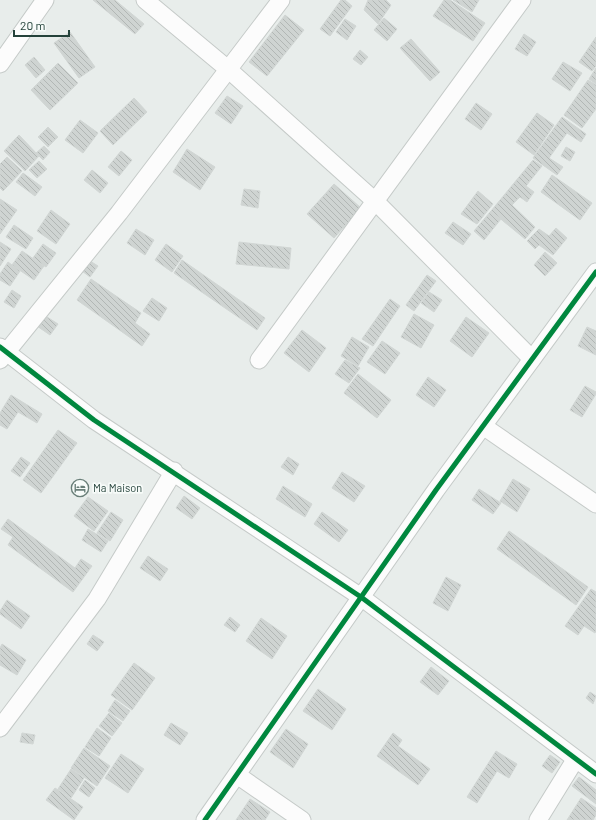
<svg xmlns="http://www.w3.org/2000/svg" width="596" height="820" font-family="Barlow,sans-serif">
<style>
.building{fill:url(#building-back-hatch);stroke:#d1d6d4}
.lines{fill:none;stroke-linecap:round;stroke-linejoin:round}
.minor-casing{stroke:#c5cac8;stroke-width:19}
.minor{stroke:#fcfcfc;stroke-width:17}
.cycleway-casing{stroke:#f7fbf9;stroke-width:8}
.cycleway{stroke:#00873e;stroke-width:5}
.labels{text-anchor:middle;stroke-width:3.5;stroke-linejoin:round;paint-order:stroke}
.poi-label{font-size:11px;fill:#24423a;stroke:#f7fbf9;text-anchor:start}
</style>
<defs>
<pattern id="building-back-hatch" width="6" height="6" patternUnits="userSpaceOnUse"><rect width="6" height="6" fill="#cfd4d2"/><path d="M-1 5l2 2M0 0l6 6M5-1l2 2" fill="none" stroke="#b2b7b5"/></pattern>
</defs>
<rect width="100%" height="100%" fill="#e8edeb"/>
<g class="building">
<path d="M93,0H115L144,24L135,34Z"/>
<path d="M341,0H345L352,6L330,36L320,29Z"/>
<path d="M368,0H386L391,5L378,24L364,10Z"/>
<path d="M444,0H450L485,23L473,41L433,16Z"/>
<path d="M453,0H479L472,12Z"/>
<path d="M285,15L304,30L267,76L249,62Z"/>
<path d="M384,18L397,29L387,41L374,30Z"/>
<path d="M345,19L356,26L347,40L336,32Z"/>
<path d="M70,32L95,67L79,78L54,43Z"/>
<path d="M524,34L536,42L527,56L515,49Z"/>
<path d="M596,37V66L592,71L579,62Z"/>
<path d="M411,39L440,72L430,81L400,48Z"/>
<path d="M360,50L368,57L361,65L353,59Z"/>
<path d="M34,57L45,70L36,78L25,65Z"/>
<path d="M563,62L582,73L570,91L552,79Z"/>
<path d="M58,63L78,83L50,110L31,90Z"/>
<path d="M596,68V84L589,79Z"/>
<path d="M588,80L596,85V109L582,128L564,115Z"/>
<path d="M227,96L243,106L231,124L215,113Z"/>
<path d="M134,98L147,112L113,145L100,131Z"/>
<path d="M476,103L492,114L481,130L465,119Z"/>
<path d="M537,113L554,125L534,155L516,142Z"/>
<path d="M562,117L586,134L581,142L567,133L549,158L563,167L557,175L533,158Z"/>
<path d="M80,120L98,133L83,153L65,140Z"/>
<path d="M48,127L58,137L48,147L38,137Z"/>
<path d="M19,135L39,156L25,171L4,151Z"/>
<path d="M44,146L50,152L43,160L36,153Z"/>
<path d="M566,147L575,152L570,161L561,156Z"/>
<path d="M187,149L215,167L200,190L173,172Z"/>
<path d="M121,151L132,160L119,176L108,167Z"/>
<path d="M7,157L22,171L3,191L0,188V164Z"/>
<path d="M533,160L542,166L526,186L534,192L527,202L520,197L512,205L535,227L525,239L491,211Z"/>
<path d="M39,161L47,169L37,178L29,170Z"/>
<path d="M92,170L108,183L100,193L84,180Z"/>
<path d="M23,173L42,187L35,196L16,182Z"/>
<path d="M552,175L592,203L580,220L541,192Z"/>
<path d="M334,184L361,208L334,238L307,214Z"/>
<path d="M244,189L260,191L258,208L241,205Z"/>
<path d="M478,191L493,204L477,224L461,214Z"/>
<path d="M0,199L17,210L0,234Z"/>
<path d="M51,210L70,224L56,244L37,231Z"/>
<path d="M491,211L501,219L484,240L474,231Z"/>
<path d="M453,222L471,234L463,245L445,233Z"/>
<path d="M14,225L33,238L26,249L6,237Z"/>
<path d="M556,228L567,238L553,255L539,245L535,249L527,241L539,229L549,236Z"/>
<path d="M136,229L154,240L145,255L127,243Z"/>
<path d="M0,242L11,249L0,266Z"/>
<path d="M239,242L291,248L289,269L236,264Z"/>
<path d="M43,244L56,253L46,267L33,258Z"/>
<path d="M166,244L183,256L172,272L155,260Z"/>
<path d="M22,251L44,266L34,280L12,265Z"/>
<path d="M545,252L557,263L545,276L534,265Z"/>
<path d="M182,260L265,318L257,330L174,273Z"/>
<path d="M90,261L98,266L90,277L82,271Z"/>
<path d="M8,262L20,271L10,286L0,280V274Z"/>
<path d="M427,275L436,281L414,311L406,305Z"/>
<path d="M91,279L141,313L135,323L150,334L142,346L77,300Z"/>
<path d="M12,290L21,296L14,308L4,302Z"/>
<path d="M429,292L442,300L434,312L421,303Z"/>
<path d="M152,298L167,308L159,321L143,311Z"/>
<path d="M390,299L400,306L373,346L362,339Z"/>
<path d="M414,314L434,325L421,348L401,337Z"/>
<path d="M44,315L58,324L50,335L37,326Z"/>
<path d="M466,317L489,333L472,357L450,341Z"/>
<path d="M587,327L596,331V355L578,346Z"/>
<path d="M302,330L326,348L309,372L284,353Z"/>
<path d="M352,337L369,347L358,366L341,356Z"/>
<path d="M382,341L400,353L385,374L367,362Z"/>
<path d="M345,360L360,368L349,383L335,374Z"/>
<path d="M358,374L391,400L377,418L344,393Z"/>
<path d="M428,377L446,390L434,407L416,395Z"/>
<path d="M585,386L596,392V394L582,417L570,410Z"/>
<path d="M11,395L42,414L37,423L18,412L7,429L0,425V413Z"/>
<path d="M58,430L77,443L41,493L23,480Z"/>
<path d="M21,457L30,463L20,477L11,471Z"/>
<path d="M288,457L299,464L293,475L281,467Z"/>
<path d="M342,472L365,486L354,502L332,488Z"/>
<path d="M513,479L530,489L517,512L500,501Z"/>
<path d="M283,486L312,504L305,517L276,499Z"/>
<path d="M479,489L501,503L493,514L472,500Z"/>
<path d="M184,496L200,508L192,519L176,508Z"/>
<path d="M88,497L108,511L94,531L74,516Z"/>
<path d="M111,512L123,520L110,541L97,533Z"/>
<path d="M322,512L348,530L339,542L314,524Z"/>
<path d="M8,519L75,568L81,559L92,566L73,592L8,545L13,537L1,529Z"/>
<path d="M88,529L108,541L101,552L82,540Z"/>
<path d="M509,531L588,587L576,605L497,549Z"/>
<path d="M148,556L168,569L160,581L140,568Z"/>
<path d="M446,577L461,585L448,611L433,603Z"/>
<path d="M591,589L596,592V631L595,633L584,626L578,635L565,626Z"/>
<path d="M7,600L30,616L21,629L0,614V611Z"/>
<path d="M230,617L240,625L235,632L224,625Z"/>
<path d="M261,618L287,636L272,659L246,641Z"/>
<path d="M93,635L104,642L97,651L87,644Z"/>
<path d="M2,644L26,660L17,675L0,665V648Z"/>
<path d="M134,663L155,678L132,710L111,695Z"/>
<path d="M431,667L449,681L438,695L420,682Z"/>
<path d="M318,689L346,709L332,730L303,711Z"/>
<path d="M590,692L596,696L593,704L586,698Z"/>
<path d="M115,700L130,711L123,721L108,711Z"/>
<path d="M109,713L122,723L112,736L99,726Z"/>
<path d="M171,723L188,733L180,745L164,735Z"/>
<path d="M97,728L111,738L99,756L85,747Z"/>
<path d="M286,729L308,744L293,768L270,752Z"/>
<path d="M22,733L35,735L33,744L20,742Z"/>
<path d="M393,733L402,740L398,746L430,769L418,785L377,756Z"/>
<path d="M84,748L110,766L97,786L71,768Z"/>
<path d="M496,751L517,764L509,778L497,771L477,803L467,797Z"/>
<path d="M121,754L144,769L128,793L105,778Z"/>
<path d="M550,755L560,762L552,773L542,766Z"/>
<path d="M71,769L84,778L71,798L58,789Z"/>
<path d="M579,777L596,790V804L572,786Z"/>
<path d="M85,780L95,788L89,797L79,790Z"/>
<path d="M55,788L83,807L74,820L46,800Z"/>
<path d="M581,798L596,808V815L593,820H567Z"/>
<path d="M250,799L270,812L265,820H236Z"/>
</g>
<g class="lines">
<defs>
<g id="minor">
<path d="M145,0L229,70L375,201L532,359"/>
<path d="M0,64L45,0"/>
<path d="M0,347L94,420L361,597L596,774"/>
<path d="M0,360L119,213L281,0"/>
<path d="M259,360L522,0"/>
<path d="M483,426L596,504"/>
<path d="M0,728L97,599L174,471"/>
<path d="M237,775L302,820"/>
<path d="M205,820L436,490L596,272"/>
<path d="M538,820L575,760"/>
</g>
</defs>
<use href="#minor" class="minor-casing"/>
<use href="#minor" class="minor"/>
<defs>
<g id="cycleway">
<path d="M0,347L94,420L361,597L596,774"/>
<path d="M205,820L436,490L596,272"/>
</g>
</defs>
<use href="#cycleway" class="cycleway-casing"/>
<use href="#cycleway" class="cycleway"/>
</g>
<defs>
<symbol id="hotel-ring" viewBox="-11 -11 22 22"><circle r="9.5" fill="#f7fbf9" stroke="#697e78" stroke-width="1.5"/><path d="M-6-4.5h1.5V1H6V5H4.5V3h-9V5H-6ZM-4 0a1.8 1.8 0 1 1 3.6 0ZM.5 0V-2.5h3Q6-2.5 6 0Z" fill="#697e78"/></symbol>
</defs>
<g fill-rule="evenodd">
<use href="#hotel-ring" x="70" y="478" width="20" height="20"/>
</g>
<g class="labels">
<g class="poi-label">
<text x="93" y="492">Ma Maison</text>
</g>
</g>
<path d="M14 30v6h55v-6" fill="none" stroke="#24423a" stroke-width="2"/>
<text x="20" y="30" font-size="12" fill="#24423a" stroke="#f7fbf9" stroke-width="3" paint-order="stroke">20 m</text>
</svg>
